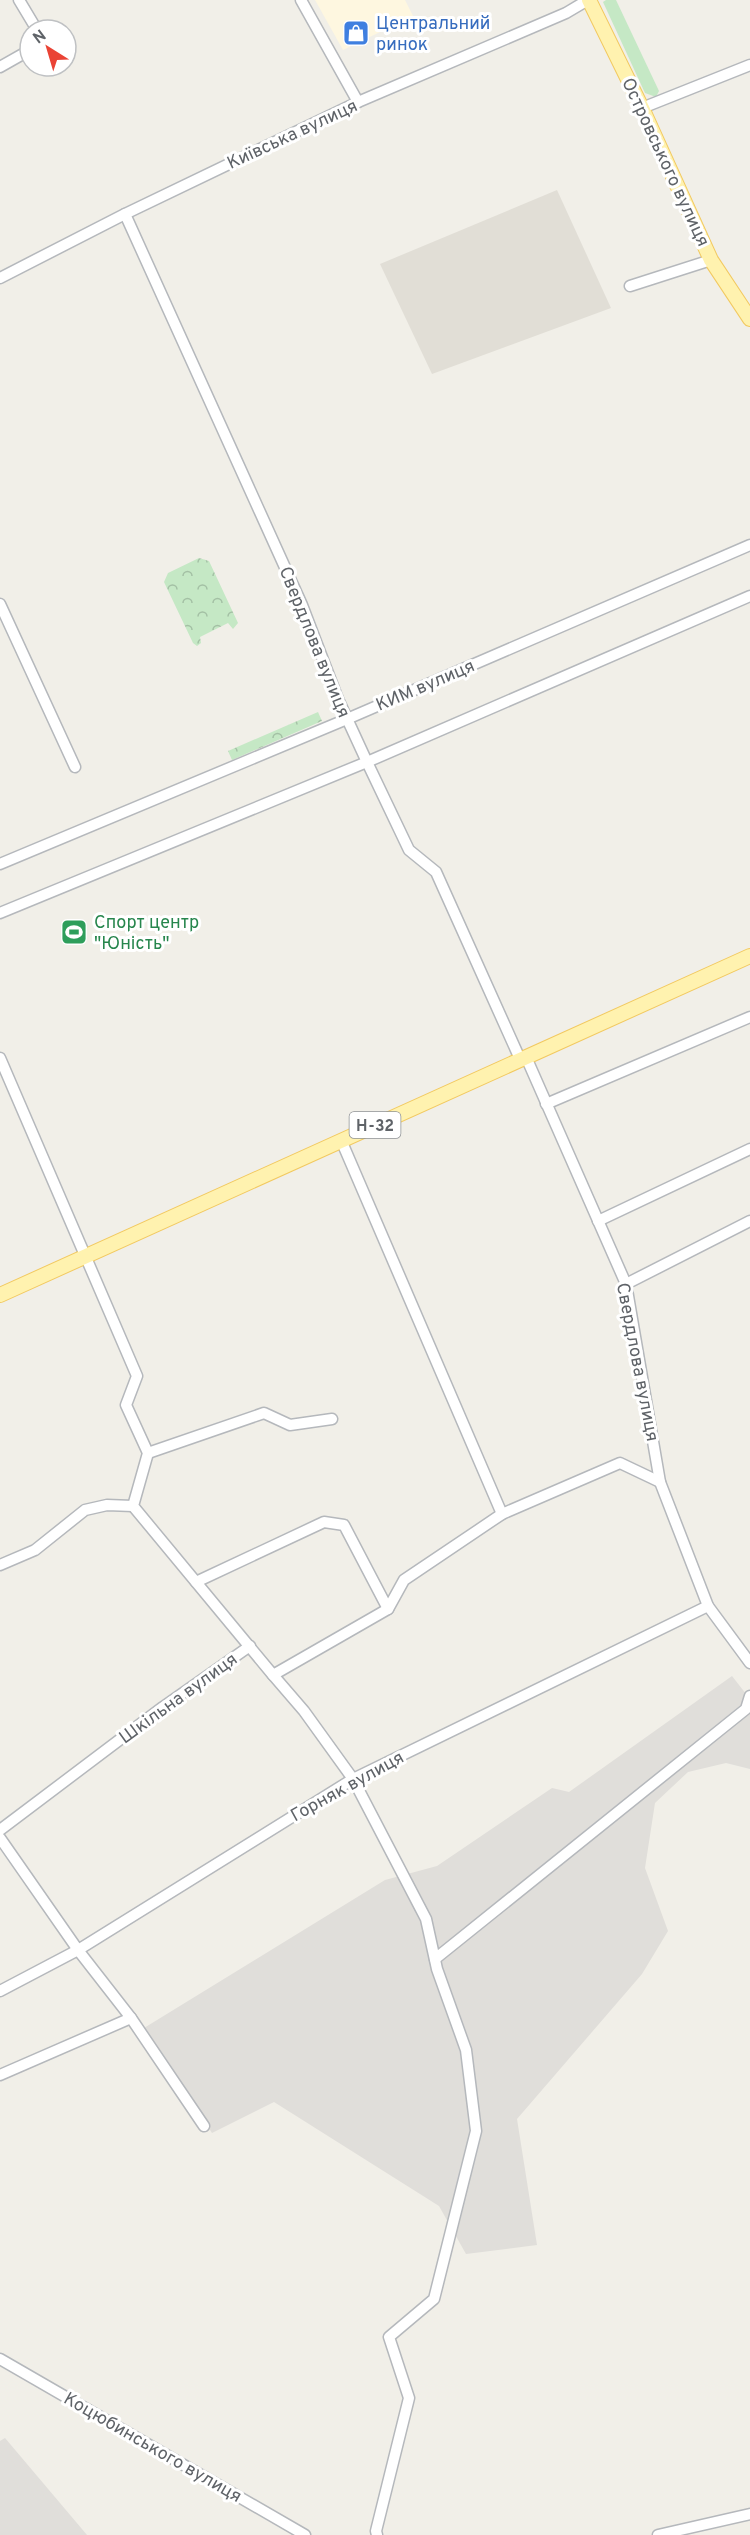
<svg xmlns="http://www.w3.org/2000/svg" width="750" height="2535" font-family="Overpass,sans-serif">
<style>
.commercial{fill:#fef7e0}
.industrial{fill:#e0deda}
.education{fill:#e1ded6}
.grass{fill:#c5e8c5}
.forest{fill:url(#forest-crowns)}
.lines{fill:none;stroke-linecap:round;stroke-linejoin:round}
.minor-casing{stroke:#b5b8bc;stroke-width:13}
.major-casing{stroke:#f2c960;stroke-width:16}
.minor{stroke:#fff;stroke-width:10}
.major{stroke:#fff2af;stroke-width:14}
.labels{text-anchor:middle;stroke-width:6;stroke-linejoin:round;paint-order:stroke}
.shield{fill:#fff;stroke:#8f9295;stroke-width:1.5}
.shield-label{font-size:16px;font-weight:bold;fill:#5f6368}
.shop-label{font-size:18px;fill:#366cbe;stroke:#fff;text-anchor:start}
.street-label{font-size:18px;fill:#5f6368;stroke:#fff}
.leisure-label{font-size:18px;fill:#27864d;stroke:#fff;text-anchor:start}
</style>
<defs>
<pattern id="forest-crowns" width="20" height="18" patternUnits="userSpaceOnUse" patternTransform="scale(1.5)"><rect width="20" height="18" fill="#c5e8c5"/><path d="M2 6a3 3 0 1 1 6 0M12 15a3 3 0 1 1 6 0" fill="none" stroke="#a3c0a4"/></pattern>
</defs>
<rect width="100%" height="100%" fill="#f1efe8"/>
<path class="commercial" d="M315,0H405L413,16L343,50Z"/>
<g class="industrial">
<path d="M732,1676L750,1699V1769L726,1763L688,1772L655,1803L645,1868L668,1931L642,1974L517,2119L537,2245L466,2254L439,2206L274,2102L212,2133L144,2028L385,1880L437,1866L552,1788L569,1792Z"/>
<path d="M5,2438L87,2535H0V2441Z"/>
</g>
<path class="education" d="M557,190L611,308L432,374L380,264Z"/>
<path class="grass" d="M606,0H616L659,91L656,97L645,93L603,2Z"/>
<g class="forest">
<path d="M199,558L209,561L238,623L233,629L228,623L200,637L201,643L197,646L193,643L164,582L168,573Z"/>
<path d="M318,712L322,721L232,760L228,751Z"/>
</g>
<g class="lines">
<defs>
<g id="minor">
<path d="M19,0L37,30"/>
<path d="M301,0L358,102"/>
<path d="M0,67L30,50"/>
<path d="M642,108L750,65"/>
<path d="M125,214L302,605L338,699L367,762L409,850L436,872L520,1059"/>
<path d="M0,278L125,214L358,102L566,13L588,0"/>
<path d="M630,286L711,260"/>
<path d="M0,604L75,767"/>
<path d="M0,864L347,719L750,545"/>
<path d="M0,913L367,762L750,596"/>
<path d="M526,1057L626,1284L660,1482L708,1606L750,1663"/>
<path d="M0,1058L137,1376L126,1405L148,1453L133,1506L273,1675L388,1609L404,1580L502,1514L620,1463L660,1482"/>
<path d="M546,1104L750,1017"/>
<path d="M341,1140L502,1514"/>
<path d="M598,1221L750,1149"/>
<path d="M626,1284L750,1221"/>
<path d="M148,1453L264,1413L290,1425L332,1419"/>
<path d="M0,1565L35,1550L85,1510L107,1505L133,1506"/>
<path d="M196,1582L324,1522L344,1525L388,1609"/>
<path d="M273,1675L304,1711L353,1779L426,1919L437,1969L466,2050L476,2131L434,2299L389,2337L409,2398L376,2531L377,2535"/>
<path d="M0,1830L163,1707L250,1646"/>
<path d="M0,1838L78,1950L131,2018L204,2126"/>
<path d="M435,1959L746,1709L750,1696"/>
<path d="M0,1991L78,1950L353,1779L708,1606"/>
<path d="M0,2075L131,2018"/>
<path d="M0,2359L305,2535"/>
<path d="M658,2535L750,2514"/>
</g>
<g id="major">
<path d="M589,0L642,108L711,260L750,319"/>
<path d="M0,1295L750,956"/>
</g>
</defs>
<use href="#minor" class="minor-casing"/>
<use href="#major" class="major-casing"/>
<use href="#minor" class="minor"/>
<use href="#major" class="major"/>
</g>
<defs>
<symbol id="shop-square" viewBox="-11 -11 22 22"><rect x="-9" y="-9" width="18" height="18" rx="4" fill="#3f7fe0" stroke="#fff"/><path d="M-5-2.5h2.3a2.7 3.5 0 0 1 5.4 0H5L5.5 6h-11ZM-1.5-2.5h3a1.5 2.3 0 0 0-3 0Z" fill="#fff"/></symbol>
<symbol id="stadium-square" viewBox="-11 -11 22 22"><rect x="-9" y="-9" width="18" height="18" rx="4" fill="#2e9e5b" stroke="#fff"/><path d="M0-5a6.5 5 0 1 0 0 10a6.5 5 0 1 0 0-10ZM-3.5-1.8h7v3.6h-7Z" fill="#fff"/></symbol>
</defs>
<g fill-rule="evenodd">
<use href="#shop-square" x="341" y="18" width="30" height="30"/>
<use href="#stadium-square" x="59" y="917" width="30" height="30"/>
</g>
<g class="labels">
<rect class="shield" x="349.5" y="1112" width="51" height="26" rx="4.5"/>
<g class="shield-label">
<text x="375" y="1131">Н-32</text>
</g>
<g class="shop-label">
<text x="376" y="29">Центральний<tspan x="376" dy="21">ринок</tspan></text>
</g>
<g class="street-label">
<text transform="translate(292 134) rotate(-25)" y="6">Київська вулиця</text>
<text transform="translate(666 162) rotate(65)" y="6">Островського вулиця</text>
<text transform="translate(315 642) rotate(68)" y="6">Свердлова вулиця</text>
<text transform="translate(425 685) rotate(-23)" y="6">КИМ вулиця</text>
<text transform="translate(638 1362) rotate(79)" y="6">Свердлова вулиця</text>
<text transform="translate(178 1698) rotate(-36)" y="6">Шкільна вулиця</text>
<text transform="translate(347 1786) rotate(-29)" y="6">Горняк вулиця</text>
<text transform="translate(153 2447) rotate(30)" y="6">Коцюбинського вулиця</text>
</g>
<g class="leisure-label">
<text x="94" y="928">Спорт центр<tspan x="94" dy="21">"Юність"</tspan></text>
</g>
</g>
<g transform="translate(48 48) rotate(323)"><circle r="28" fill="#ffffff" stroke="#bfc1c3" stroke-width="1.5"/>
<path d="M0-4.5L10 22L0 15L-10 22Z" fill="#ea4335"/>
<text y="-9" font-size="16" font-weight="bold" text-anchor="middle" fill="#5f6368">N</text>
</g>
</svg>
